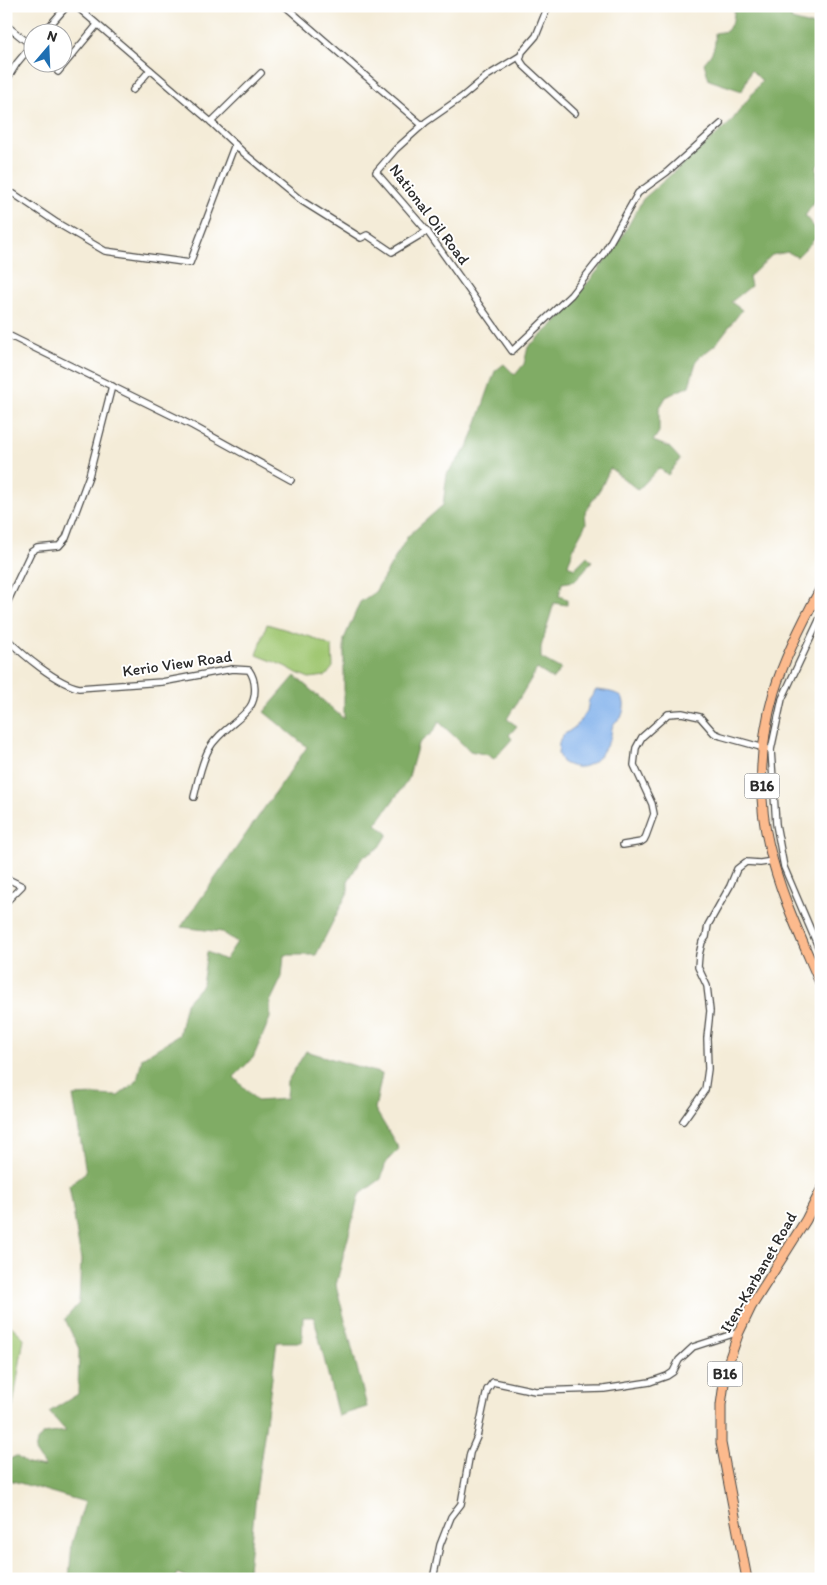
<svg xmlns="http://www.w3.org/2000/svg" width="827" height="1585" font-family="Itim,sans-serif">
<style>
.green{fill:#a1c873;stroke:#667a4f}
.forest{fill:#80ac65;stroke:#566c48}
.water{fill:#80b0eb;stroke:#566e8b}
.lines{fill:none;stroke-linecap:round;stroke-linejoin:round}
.minor-casing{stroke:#494845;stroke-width:8}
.primary-casing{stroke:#494845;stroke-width:11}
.minor{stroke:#fff;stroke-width:5.5}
.primary{stroke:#fcba8d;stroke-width:9}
.labels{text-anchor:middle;stroke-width:4;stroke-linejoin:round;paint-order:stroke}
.shield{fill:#fff;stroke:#6b6b6b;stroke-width:1}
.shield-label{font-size:15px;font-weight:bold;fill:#2b2b2b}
.street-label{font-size:16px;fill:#2b2b2b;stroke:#fff}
</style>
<rect width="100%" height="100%" fill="#fff"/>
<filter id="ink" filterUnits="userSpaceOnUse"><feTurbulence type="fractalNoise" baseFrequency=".02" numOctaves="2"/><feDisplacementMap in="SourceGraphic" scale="10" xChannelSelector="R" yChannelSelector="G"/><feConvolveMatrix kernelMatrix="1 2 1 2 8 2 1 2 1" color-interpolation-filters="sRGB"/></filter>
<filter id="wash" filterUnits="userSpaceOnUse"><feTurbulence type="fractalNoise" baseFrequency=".0096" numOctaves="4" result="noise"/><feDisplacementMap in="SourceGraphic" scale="20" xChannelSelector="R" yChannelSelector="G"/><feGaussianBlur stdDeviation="1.12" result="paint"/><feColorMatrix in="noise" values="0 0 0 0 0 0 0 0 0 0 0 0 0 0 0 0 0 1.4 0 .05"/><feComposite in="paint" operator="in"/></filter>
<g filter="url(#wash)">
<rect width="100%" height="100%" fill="#f4ecd8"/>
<g class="green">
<path d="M267,624L311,637L332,647L333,667L326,676L309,678L297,673L287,667L257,655Z"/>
<path d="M6,1321L24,1338L6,1448Z"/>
</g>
<path class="forest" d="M735,6H788L792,20L821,28V162L817,166V198L805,216L820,234L797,257L788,252L772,255L749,277L751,286L731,302L742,310L715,345L697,359L689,386L666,397L659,409V432L653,441L669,447L680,459L668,475L659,468L638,490L610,468L602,486L585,512L586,524L575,544L568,565L574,569L587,556L592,561L575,581L562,583L559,596L567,599V605L554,603L541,647V658L561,669L553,679L537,669L507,719L517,726L509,735L512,739L494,759L488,755L470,751L439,722L433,732L418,744L408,780L376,824L388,834L380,847L362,858L348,881V892L316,955H284L282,977L270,1002V1018L253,1058L234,1077L257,1101L286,1099L287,1082L306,1051L382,1074L375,1109L399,1149L386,1162L381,1179L359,1195L336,1285L367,1407L338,1416L314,1317H303L302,1342H277L257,1486L247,1579H192L177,1573L176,1579H69L72,1543L85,1502L6,1479V1461L16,1456L27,1464L45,1467L35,1452L37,1442L43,1434L66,1431L49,1412L78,1394L79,1349L65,1319L79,1303L81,1260L69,1185L86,1172L73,1096L96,1095L118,1096L137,1081L142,1058L179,1035L186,1003L202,985L207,952L225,960L237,942L222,932L181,927L307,747L264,712L295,676L344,719V639L360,602L375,592L408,536L443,505L447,474L469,445L495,371L504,364L515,375L524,364L528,347L553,325L599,269L623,235L643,199L730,123L762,81L751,70L742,91L709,80L704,63C713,53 716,47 715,33L727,31L733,21Z"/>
<path class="water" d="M596,690C616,692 631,694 621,718C608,725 614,731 609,741C598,762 584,775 562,762L558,754L559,743L562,736L575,727L580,721L587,711L589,700Z"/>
</g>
<g filter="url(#ink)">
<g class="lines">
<defs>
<g id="minor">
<path d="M76,6L211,122L245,154L302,201L361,238L367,235L392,252L427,231"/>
<path d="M285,6L422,125"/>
<path d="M548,6L536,36L522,52L520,60L524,66L575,113"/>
<path d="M6,25L32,46"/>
<path d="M44,32L67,6"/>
<path d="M520,56L487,76L462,97L426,122L396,149L376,172L427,231L512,351L571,295L604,253L638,193L667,172L721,124"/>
<path d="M58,72L97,25"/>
<path d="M6,81L17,63L32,45"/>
<path d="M133,90L150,70"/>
<path d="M211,122L261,73"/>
<path d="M6,185L7,193L14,194L57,223L105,251L190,263L235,144"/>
<path d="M6,334L193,426L291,480"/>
<path d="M6,605L31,552L37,548L59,546L66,538L89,476L112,386"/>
<path d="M6,638C23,655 56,683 79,688L162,682L232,669L249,670C256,680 257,696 250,707C239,722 219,731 209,749C201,763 198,781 194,797"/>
<path d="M771,750L782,699L821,616"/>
<path d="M623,845L641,842L644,840L646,836L654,814L652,804L634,765L636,748L642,737L668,714L682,713L700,717L714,733L721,736L771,750L776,824L784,867L819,949"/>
<path d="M6,878L22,886L6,902"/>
<path d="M683,1121L705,1090L708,1069L707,1038L710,1011L707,986L698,967L699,955L702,942L706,937L708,925L730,886L737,869L746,862L760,863L773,861"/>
<path d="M433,1579L440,1545L451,1517L461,1504L470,1453L477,1437L487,1390L493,1382L535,1391L604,1389L650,1382L667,1376L673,1372L679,1360L693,1347L739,1332"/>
</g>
<g id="primary">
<path d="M821,588C803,621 785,656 774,692C760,741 757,797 769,846C780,894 802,940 821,985"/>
<path d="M747,1579L721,1443V1405L726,1369L739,1332L751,1307L806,1220L821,1190"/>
</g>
</defs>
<use href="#minor" class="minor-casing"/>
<use href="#primary" class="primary-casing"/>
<use href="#minor" class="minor"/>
<use href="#primary" class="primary"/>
</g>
</g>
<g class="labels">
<g class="shield">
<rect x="744.5" y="773.5" width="35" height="25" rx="4"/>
<rect x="707.5" y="1361.5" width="35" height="25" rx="4"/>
</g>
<g class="shield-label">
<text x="762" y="791">B16</text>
<text x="725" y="1379">B16</text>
</g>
<g class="street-label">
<text transform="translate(430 214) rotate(53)" y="6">National Oil Road</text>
<text transform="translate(177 663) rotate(-8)" y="6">Kerio View Road</text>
<text transform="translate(758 1272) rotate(-60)" y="6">Iten-Karbanet Road</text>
</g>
</g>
<rect width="827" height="1585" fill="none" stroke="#fff" stroke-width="25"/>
<g transform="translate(48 48) rotate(19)"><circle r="24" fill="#ffffff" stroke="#aaaaaa"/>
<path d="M0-4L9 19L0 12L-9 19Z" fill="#1f6fb2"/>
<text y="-8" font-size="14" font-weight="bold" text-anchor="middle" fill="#2b2b2b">N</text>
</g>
</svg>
